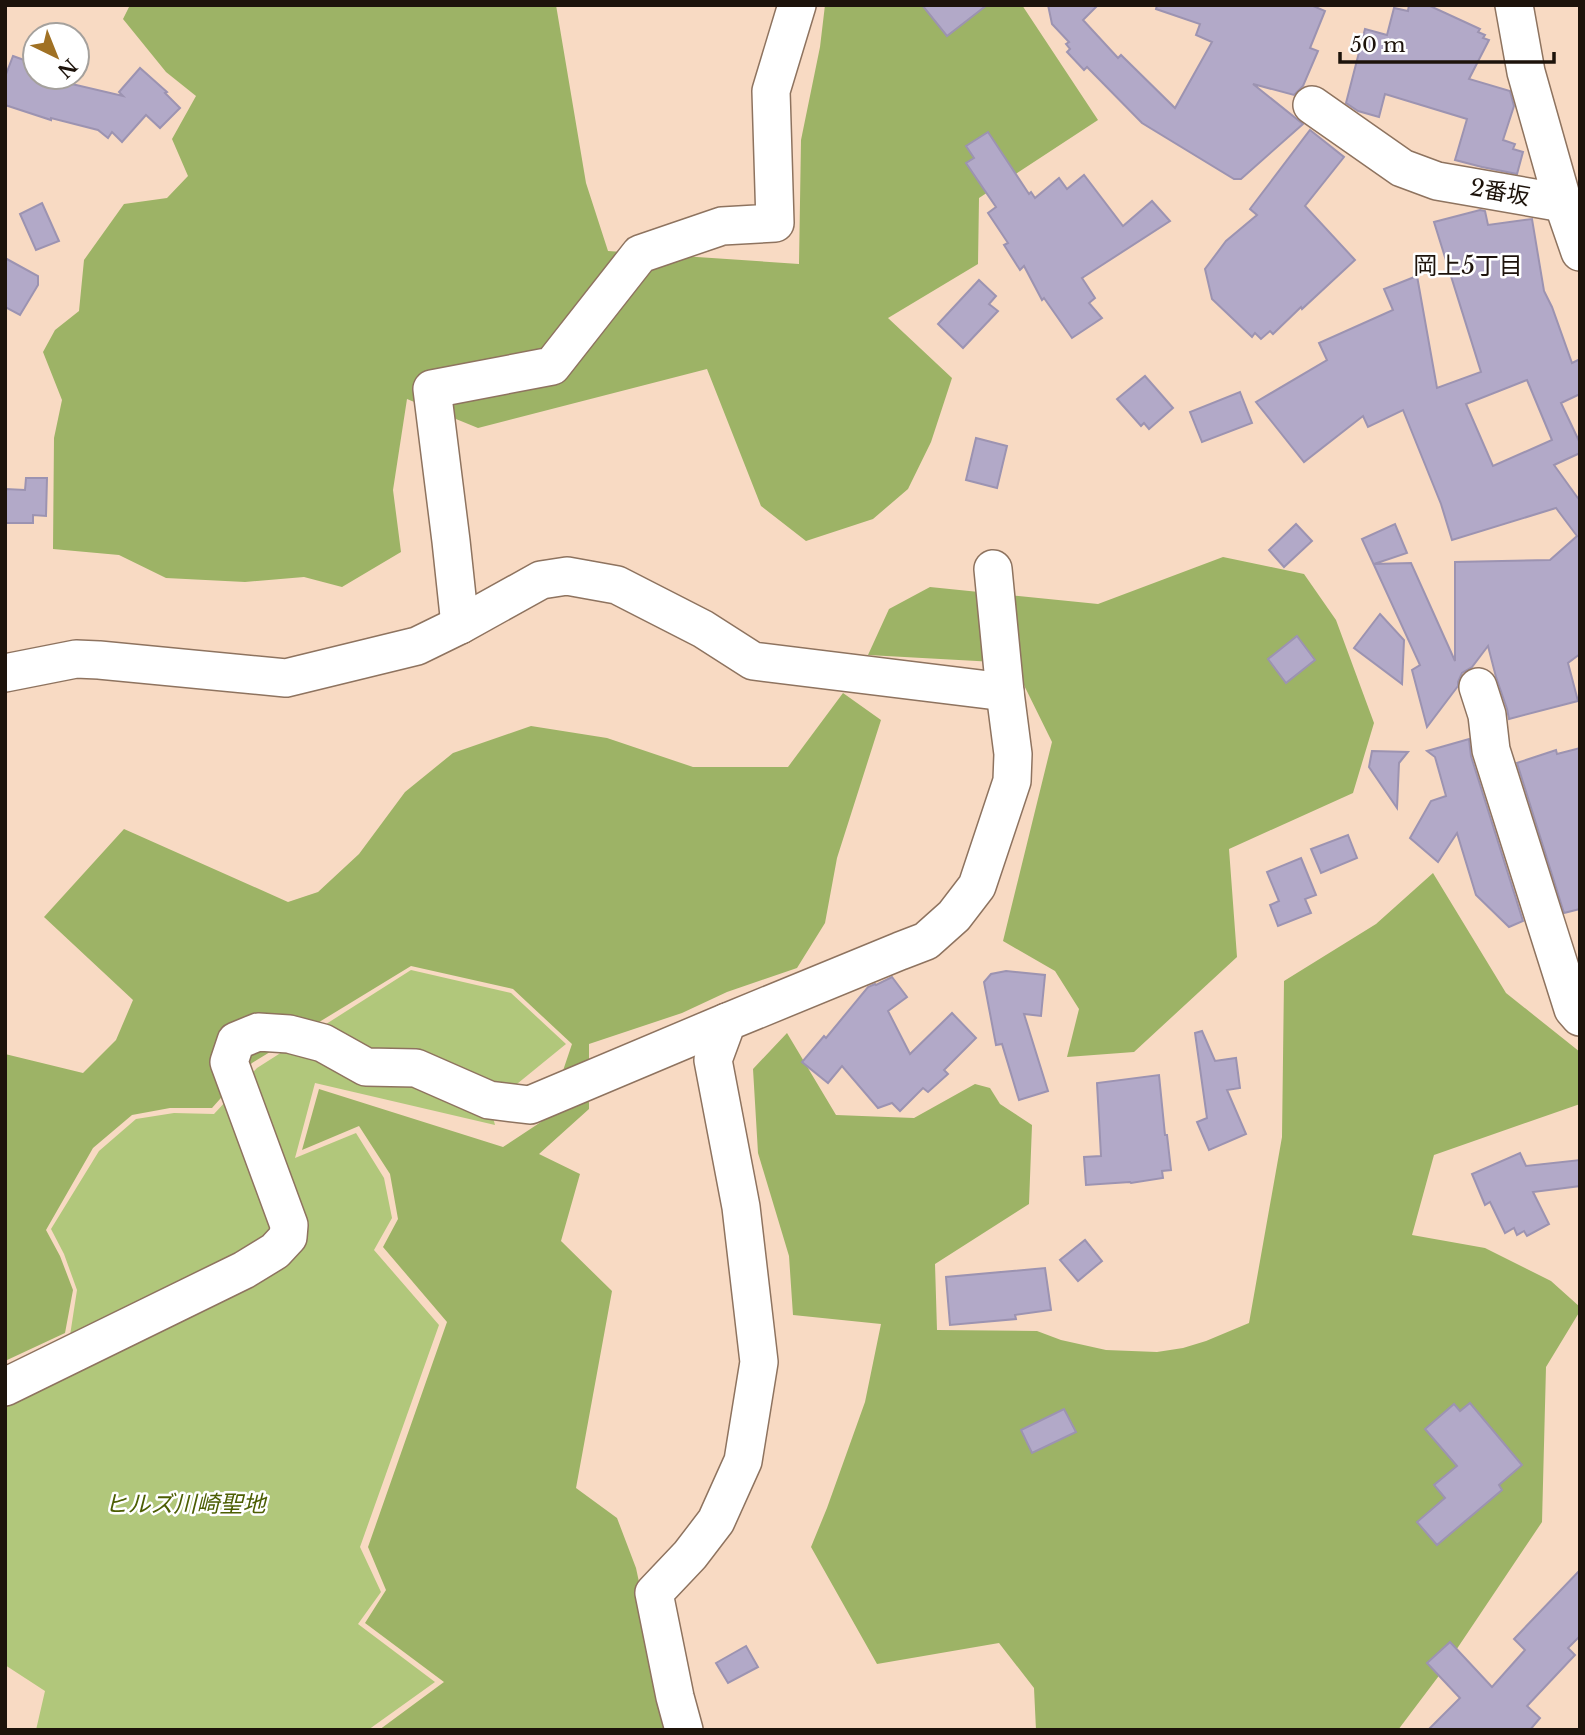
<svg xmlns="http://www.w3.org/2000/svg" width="1585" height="1735" font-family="'Libre Baskerville','Noto Sans JP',serif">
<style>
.green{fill:#b1c77b}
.forest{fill:#9db366}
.building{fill:#b2a9c8;stroke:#9c93b1;stroke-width:2;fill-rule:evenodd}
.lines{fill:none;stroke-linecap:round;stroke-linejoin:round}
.minor-casing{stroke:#8e735f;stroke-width:40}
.minor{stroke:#fff;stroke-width:37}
.labels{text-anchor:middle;stroke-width:5;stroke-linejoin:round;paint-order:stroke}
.street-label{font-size:23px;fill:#1d130b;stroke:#fff}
.park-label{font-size:23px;font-style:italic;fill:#4c5e03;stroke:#fff}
.neighbourhood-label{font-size:24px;fill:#1d130b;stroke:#fff}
</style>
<rect width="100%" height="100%" fill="#f8dac3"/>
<path class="green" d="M411,970L511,993L566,1044L490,1106L495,1125L315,1083L295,1158L356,1133L384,1178L392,1218L374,1250L439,1325L360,1547L381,1592L358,1624L435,1682L368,1730H36L45,1691L5,1665V1402L65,1368L77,1290L64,1254L51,1229L99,1151L136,1119L174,1113L214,1114L257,1068Z"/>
<g class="forest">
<path d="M130,5H556L586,183L608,251L799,264L801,140L820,47L825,5H1022L1098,120L979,198L978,264L888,318L952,378L931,442L908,489L873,519L806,541L761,506L707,369L478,428L407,399L393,490L401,552L342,587L304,577L245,582L166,578L119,555L53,549L54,438L62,400L43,352L55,330L79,311L84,260L124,204L167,198L188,176L172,139L196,96L166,72L123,19Z"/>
<path d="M1223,557L1304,574L1336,620L1374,723L1353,793L1229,849L1237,957L1134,1052L1067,1057L1079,1009L1055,971L1003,941L1052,742L1013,663L868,655L889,609L930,587L1098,604Z"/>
<path d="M843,693L881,720L837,858L825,923L797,968L727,992L682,1013L589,1044V1109L539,1154L580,1174L561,1241L612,1291L576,1488L617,1518L636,1568L659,1675L679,1730H379L444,1682L365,1623L386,1590L368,1547L447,1322L383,1247L398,1219L390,1174L359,1126L302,1150L319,1089L503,1147L547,1118L572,1044L513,989L411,966L252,1063L212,1108H170L132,1115L93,1148L46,1230L60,1256L73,1290L65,1333L5,1361V1054L83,1073L116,1040L133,1000L44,917L124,829L288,902L318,892L359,854L405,792L453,753L531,726L607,738L693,767H788Z"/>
<path d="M1433,873L1506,993L1580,1052V1104L1434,1155L1412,1235L1485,1248L1551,1281L1580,1307V1311L1546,1367L1542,1522L1438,1677L1398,1730H1036L1034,1688L999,1643L877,1664L811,1547L827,1508L865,1402L881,1324L793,1315L789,1256L758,1153L753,1069L787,1033L836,1115L914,1118L975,1084L990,1088L1000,1104L1032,1125L1029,1204L935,1264L937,1330L1037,1331L1061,1340L1106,1350L1157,1352L1183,1348L1206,1341L1249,1323L1282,1137L1284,981L1376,924Z"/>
</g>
<g class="building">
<path d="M922,5H987L947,36Z"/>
<path d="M1048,5H1098L1083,20L1118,58L1121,55L1175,108L1212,42L1196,35L1200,24L1156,9L1157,5H1311L1325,11L1310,48L1318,51L1303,86L1294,95L1253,84L1303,124L1241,179H1234L1142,123L1087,67L1084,70L1067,52L1070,49L1066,44L1069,42L1052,24Z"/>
<path d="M1409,5H1428L1480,29L1478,32L1485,35L1483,38L1489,40L1469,79L1510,91L1514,106L1503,140L1515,144L1513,149L1523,152L1517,174L1482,167L1455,160L1467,119L1385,94L1379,117L1358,111L1346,103L1365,29L1387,35L1394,8L1408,11Z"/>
<path d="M13,56L35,64V77H42L123,96L119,92L140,68L167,92L165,93L180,108L160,128L146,115L122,142L112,132L108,138L98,130L51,118V120L5,105V77Z"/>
<path d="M1310,130L1344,157L1305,206L1355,260L1302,309L1301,307L1273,334L1270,331L1261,339L1255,333L1252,337L1212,299L1205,269L1226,241L1257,215L1250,209Z"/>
<path d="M988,132L1029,194L1031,192L1035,198L1059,178L1067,189L1084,175L1123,226L1152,201L1170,221L1082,278L1095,298L1089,303L1102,318L1072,338L1044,298L1042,300L1024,266L1020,270L1004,245L1008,243L988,213L996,207L966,163L974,158L966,146Z"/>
<path d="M42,203L59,241L36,250L20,214Z"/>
<path d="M1480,210L1485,211L1488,225L1532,219L1544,291L1552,307L1572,363L1580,359V394L1561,403L1580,443V453L1554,465L1580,501V654L1568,663L1578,701L1509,719L1507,709L1496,677L1488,646L1472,667L1462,673L1458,682V686L1427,727L1412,670L1420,665L1362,539L1395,524L1407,553L1374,564L1411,563L1455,661V562L1550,560L1577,536L1556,508L1452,540L1441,504L1403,410L1368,427L1363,416L1304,462L1256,402L1327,360L1319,343L1393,310L1384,289L1417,276L1437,388L1481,372L1434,222ZM1527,380L1552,440L1493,466L1466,404Z"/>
<path d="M5,258L38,276V285L20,315L5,307Z"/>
<path d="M979,280L996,296L989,304L998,311L963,348L938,324Z"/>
<path d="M1145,376L1173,408L1149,429L1144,423L1141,426L1117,399Z"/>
<path d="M1240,392L1252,423L1202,442L1190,412Z"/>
<path d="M976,438L1007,446L997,488L966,480Z"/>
<path d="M26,478H47L46,516L33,515V523H5L6,489L25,490Z"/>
<path d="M1296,524L1312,541L1284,567L1269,550Z"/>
<path d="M1380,614L1404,640L1402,684L1354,648Z"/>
<path d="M1297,636L1315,660L1286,683L1268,659Z"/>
<path d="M1469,739L1471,756L1523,921L1509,927L1476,895L1457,833L1438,862L1410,838L1431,801L1446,796L1435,757L1427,751Z"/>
<path d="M1580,748V909L1564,913L1517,763L1556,750L1557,754Z"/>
<path d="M1372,751L1408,752L1399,763L1397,808L1369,767Z"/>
<path d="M1348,835L1357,858L1321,873L1311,849Z"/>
<path d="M1301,858L1316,895L1305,899L1311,913L1278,926L1270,905L1279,901L1267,872Z"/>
<path d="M1006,971L1045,975L1041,1016L1024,1014L1048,1091L1019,1100L1002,1044L996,1045L984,982L991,974Z"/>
<path d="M892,977L907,997L888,1011L910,1054L952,1013L976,1038L944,1070L948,1074L928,1092L923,1088L900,1111L892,1103L878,1108L842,1066L828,1083L802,1062L824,1036L826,1038L868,987L875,984L876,985Z"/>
<path d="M1202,1031L1215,1061L1236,1058L1240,1088L1227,1090L1246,1134L1209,1150L1197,1122L1207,1118L1195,1033Z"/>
<path d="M1159,1075L1165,1135H1167L1171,1170L1162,1171L1163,1178L1131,1183L1130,1182L1086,1185L1084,1157L1101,1156L1097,1083Z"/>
<path d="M1520,1153L1526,1166L1580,1160V1186L1533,1192L1549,1224L1527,1236L1524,1231L1517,1235L1514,1228L1505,1233L1490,1202L1485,1205L1472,1174Z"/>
<path d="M1085,1240L1102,1261L1078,1281L1060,1260Z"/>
<path d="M1045,1268L1051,1310L1015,1315L1016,1319L950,1325L946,1277Z"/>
<path d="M1470,1403L1522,1465L1499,1485L1502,1490L1437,1545L1417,1522L1445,1498L1434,1485L1457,1466L1425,1429L1454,1404L1460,1411Z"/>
<path d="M1064,1409L1076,1432L1032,1453L1021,1430Z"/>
<path d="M1580,1570V1636L1568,1648L1575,1655L1527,1706L1540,1718L1530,1730H1428L1460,1698L1427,1663L1450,1642L1492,1687L1525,1650L1514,1639Z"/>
<path d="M746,1646L758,1667L728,1683L716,1663Z"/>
</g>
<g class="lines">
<defs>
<g id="minor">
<path d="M1514,5L1526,72L1563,203L1580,252"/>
<path d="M1312,105L1402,168L1437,181L1563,203"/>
<path d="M460,625L451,541L432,389L552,366L640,254L722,226L775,223L771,91L797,5"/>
<path d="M5,673L76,659L99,660L286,678L417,646L460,625L541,580L567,576L617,585L703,629L753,661L1005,692"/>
<path d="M1478,687L1487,715L1491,750L1573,1009L1580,1017"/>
<path d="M5,1387L244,1270L275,1251L288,1237L289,1225L229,1062L236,1041L258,1032L289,1034L323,1043L366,1067L416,1068L489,1100L530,1105L727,1022"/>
<path d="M684,1730L675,1697L654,1593L690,1555L716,1521L743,1461L759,1362L741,1207L713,1060L727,1022L900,951L926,941L954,916L977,886L1012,781L1013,754L1005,692L993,569"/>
</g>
</defs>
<use href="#minor" class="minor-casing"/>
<use href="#minor" class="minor"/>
</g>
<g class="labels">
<g class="street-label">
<text transform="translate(1500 192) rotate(10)" y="8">2番坂</text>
</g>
<g class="park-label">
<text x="185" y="1512">ヒルズ川崎聖地</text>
</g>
<g class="neighbourhood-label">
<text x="1468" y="274">岡上5丁目</text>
</g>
</g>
<rect width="1585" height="1735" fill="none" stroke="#1d130b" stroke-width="14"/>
<g transform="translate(56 56) rotate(137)"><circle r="33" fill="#ffffff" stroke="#a5a19d" stroke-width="2"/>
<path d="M0-5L12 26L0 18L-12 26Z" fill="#a07124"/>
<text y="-10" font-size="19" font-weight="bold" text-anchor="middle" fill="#1d130b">N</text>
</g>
<path d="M1340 52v10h214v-10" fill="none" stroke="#1d130b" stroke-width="3.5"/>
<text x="1350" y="52" font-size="21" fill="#1d130b" stroke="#ffffff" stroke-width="5" paint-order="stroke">50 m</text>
</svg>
